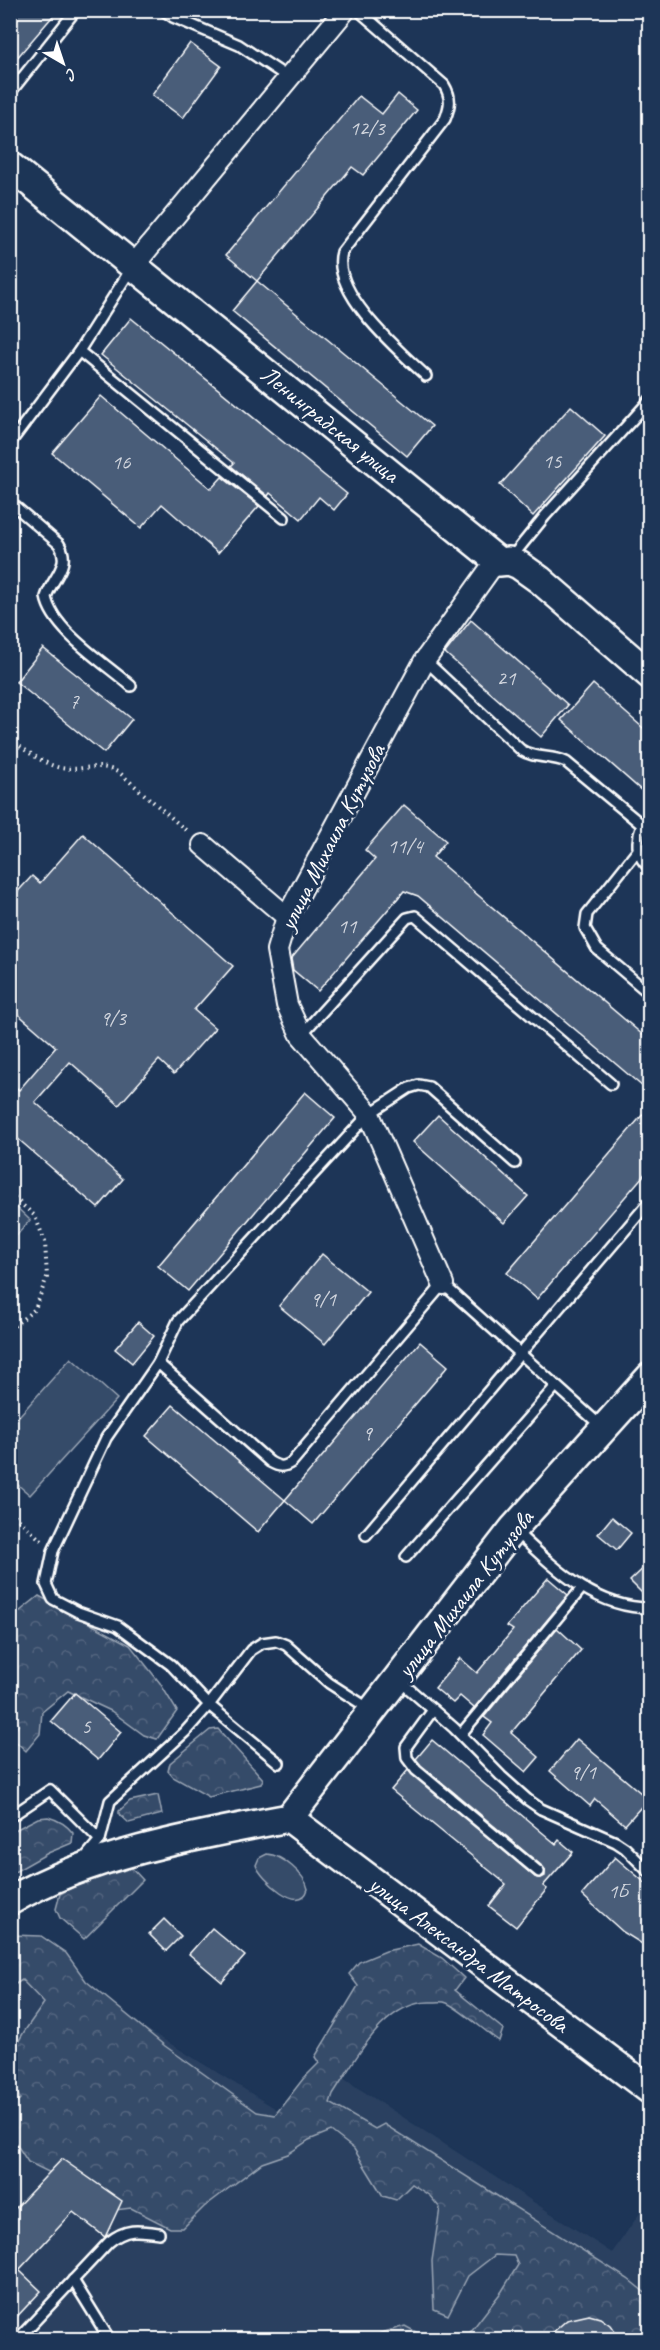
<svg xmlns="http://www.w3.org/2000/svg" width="660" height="2350" font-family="Caveat,sans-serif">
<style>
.built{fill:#2a4161}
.grass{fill:#364b69;stroke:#9aa5b4;stroke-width:1.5}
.forest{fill:url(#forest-crowns);stroke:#9aa5b4;stroke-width:1.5}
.building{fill:#4a5d79;stroke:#fff;stroke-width:1.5}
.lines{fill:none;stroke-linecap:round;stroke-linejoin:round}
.lane-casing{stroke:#fff;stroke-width:14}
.street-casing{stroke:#fff;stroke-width:24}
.secondary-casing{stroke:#fff;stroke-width:32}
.path{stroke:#fff;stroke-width:4;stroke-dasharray:1.5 4.5;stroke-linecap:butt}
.lane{stroke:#1d3557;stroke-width:9}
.street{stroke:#1d3557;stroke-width:20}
.secondary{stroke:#1d3557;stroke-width:27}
.labels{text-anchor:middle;stroke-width:6;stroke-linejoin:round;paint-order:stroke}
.number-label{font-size:21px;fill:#d2d6de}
.street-label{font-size:24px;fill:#fff;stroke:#1d3557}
</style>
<defs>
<pattern id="forest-crowns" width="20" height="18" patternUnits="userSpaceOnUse" patternTransform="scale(1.5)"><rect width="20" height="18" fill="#364b69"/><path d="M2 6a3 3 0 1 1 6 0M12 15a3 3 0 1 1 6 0" fill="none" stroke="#546680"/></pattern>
</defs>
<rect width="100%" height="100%" fill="#1d3557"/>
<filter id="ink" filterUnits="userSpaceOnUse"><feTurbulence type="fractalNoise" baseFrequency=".0167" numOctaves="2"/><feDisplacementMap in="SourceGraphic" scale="12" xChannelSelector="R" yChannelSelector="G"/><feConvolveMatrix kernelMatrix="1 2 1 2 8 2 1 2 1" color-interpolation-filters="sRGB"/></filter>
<g filter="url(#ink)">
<path class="built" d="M10,1945L299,2123L338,2075L612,2253L649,2200V2339H11Z"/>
<g class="grass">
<path d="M11,1202L30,1220L11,1242Z"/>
<path d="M71,1358L117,1399L30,1495L11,1479V1425Z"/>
<path d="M267,1854C282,1855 305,1874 308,1889C300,1916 260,1878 256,1865L259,1858Z"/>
</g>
<g class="forest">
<path d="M39,1596L130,1645L160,1683L177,1711L157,1739L144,1735L111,1711L68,1691L42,1712L40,1734L26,1751L11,1737L19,1724L11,1715L10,1619Z"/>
<path d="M218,1729L263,1779L261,1784L209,1797L173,1777L168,1771L170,1763L210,1730Z"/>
<path d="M158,1795L162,1814L129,1823L119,1814V1811L130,1801Z"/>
<path d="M48,1817C59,1820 66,1824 73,1833L72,1843L48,1853L11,1874V1832L38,1818Z"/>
<path d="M130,1866L143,1880L84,1939L60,1918L56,1909L60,1894L75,1886Z"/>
<path d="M11,1935L41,1936L66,1953L86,1981L165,2046L257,2112L275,2115L303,2079L319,2063L315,2057L358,1986L349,1974L359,1962L386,1951L418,1944L442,1958L464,1978L455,1990L503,2029L499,2041C486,2032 460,2009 447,2003C443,2001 437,2002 433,2002C385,1999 356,2059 333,2094L330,2103L375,2129L384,2124L628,2279L649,2296V2339H368L381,2333L405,2326L425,2337L468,2335L502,2291L518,2265L514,2256L495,2255L468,2276L448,2315L434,2309L432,2261L440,2208L430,2196L412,2184L396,2200L383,2196L354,2149L331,2131L309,2140L288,2154L262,2163L204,2207L183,2228H170L131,2208L107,2211L77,2186L28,2162L11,2136V2108L20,2099C0,2055 20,2039 44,2003L22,1980L11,1987Z"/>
</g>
<g class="building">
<path d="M10,10H58L10,66Z"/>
<path d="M190,43L221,66L183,118L152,95Z"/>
<path d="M398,94L417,110L363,175L352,167L257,281L226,255L359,96L382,114Z"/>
<path d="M257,281L432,426L407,456L232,311Z"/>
<path d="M131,318L347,494L334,510L319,497L301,519L270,493L268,496L231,466L234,463L101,355Z"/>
<path d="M101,396L211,489L222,477L259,506L218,553L162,504L141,528L52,453Z"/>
<path d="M571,406L605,436L533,516L500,485Z"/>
<path d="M471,620L568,705L541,737L445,653Z"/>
<path d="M43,648L132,719L104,753L16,682Z"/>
<path d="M593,684L650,734V798L561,720Z"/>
<path d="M404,805L446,841L433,857L650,1041V1093L418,896L404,891L318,991L293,970L291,959L375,859L365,850Z"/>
<path d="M83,834L233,966L194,1010L215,1028L174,1074L159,1060L119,1105L70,1062L35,1102L123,1179L98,1208L10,1132V1082L19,1090L56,1047L10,1007V900L32,876L40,883Z"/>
<path d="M305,1092L335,1118L188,1291L158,1266Z"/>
<path d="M650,1106V1168L537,1299L507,1273Z"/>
<path d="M438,1115L528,1196L504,1223L413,1142Z"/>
<path d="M322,1254L368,1292L325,1344L279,1306Z"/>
<path d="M138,1322L154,1336L132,1363L115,1349Z"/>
<path d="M420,1342L448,1366L313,1524L285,1500Z"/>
<path d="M173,1405L285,1500L258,1532L146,1436Z"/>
<path d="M612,1517L631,1533L617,1550L598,1534Z"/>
<path d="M650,1562V1601L630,1581Z"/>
<path d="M548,1578L568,1595L474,1708L460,1696L453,1703L435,1688L460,1658L477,1673L513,1630L507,1626Z"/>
<path d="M557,1628L581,1650L511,1733L539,1757L526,1772L483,1735L492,1723L484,1717Z"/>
<path d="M75,1693L121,1732L98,1760L51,1721Z"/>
<path d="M577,1739L648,1799L625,1825L595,1799L590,1806L550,1771Z"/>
<path d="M432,1740L556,1844L559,1840L573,1852L543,1886L547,1889L516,1927L489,1906L506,1884L391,1790L408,1770L535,1877L541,1878L545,1876V1870L543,1867L421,1765L416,1759Z"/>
<path d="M615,1857L650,1887V1949L623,1932L582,1895Z"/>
<path d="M164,1919L181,1936L166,1951L149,1934Z"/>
<path d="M212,1928L245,1956L222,1982L189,1954Z"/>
<path d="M62,2159L122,2201L105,2237L73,2212L19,2270L41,2291L10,2324V2214Z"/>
<path d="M589,2315L600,2318L610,2325L621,2340H544L567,2320Z"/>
</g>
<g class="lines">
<defs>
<g id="lane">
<path d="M163,10L173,17L239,45L289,78"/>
<path d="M358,10L444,85C452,98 450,106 445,119L342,252C330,292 399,351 426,376"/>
<path d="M10,93L76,10"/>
<path d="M79,351L284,518"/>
<path d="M10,443L79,351L131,269"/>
<path d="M10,502L59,544C72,565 52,578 46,597C52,630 106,664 131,686"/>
<path d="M511,558L545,516L650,400"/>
<path d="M425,660L521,750C535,759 551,755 566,762L641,824"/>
<path d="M650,814C636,830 632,854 650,868"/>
<path d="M638,850L587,914L585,928L597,949L650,994"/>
<path d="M302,1034L407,918L415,916L611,1084"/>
<path d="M158,1363L270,1462C279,1467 283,1468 292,1462L443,1284L602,1427"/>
<path d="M515,1531C554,1567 593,1608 650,1608"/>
<path d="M366,1535L650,1201"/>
<path d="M406,1557L556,1386"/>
<path d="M400,1681L454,1728L501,1776L528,1800L541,1809L616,1842L625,1848L650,1873"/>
<path d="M433,1710L406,1747L407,1758L416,1770L539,1872"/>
<path d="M461,1734L582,1588"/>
<path d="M279,1763L209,1705L251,1650L262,1643L276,1641L286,1645L329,1683L371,1710"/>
<path d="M10,1817L50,1790L100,1840"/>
<path d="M84,1859L100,1840L110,1801L185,1732L209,1705L171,1665L118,1626L78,1612L53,1599L46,1584L53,1551L106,1438L158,1363L178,1321L369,1114L409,1088L419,1085L429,1087L515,1163"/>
<path d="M73,2280L110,2340"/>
<path d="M17,2340L109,2242C126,2228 138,2230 159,2233"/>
</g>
<g id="street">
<path d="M134,265L345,10"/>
<path d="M203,845L287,917"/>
<path d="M443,1284L369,1114L301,1035L287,1005L277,950L287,917L425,660L490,569L499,562"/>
</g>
<g id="secondary">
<path d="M10,166L499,562L509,561L519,565L540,580L650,675"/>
<path d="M289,1818L513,1529L650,1377"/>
<path d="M289,1818L650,2090"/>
<path d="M10,1901C90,1854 198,1835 289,1818"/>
</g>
</defs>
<use href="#lane" class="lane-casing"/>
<use href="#street" class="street-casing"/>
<use href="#secondary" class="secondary-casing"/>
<g class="path">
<path d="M10,740C26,750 43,764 61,768C84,772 98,760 121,774L189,833"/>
<path d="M10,1194L35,1216L45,1242L47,1277L35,1309L10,1329"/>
<path d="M10,1511L43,1542"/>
</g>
<use href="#lane" class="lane"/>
<use href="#street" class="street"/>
<use href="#secondary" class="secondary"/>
</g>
</g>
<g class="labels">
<g class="number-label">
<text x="367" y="135">12/3</text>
<text x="552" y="468">15</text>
<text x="121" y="469">16</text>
<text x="506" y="685">21</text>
<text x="74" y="708">7</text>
<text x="405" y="853">11/4</text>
<text x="347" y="933">11</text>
<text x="113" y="1025">9/3</text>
<text x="323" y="1306">9/1</text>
<text x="367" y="1440">9</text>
<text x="86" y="1733">5</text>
<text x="583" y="1779">9/1</text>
<text x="618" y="1898">1Б</text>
</g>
<g class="street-label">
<text transform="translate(330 424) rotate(39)" y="8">Ленинградская улица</text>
<text transform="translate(332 837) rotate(-63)" y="8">улица Михаила Кутузова</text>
<text transform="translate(465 1594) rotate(-52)" y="8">улица Михаила Кутузова</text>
<text transform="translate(469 1954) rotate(37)" y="8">улица Александра Матросова</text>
</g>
</g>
<rect width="660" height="2350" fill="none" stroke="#1d3557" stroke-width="36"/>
<rect x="18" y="18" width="624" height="2314" fill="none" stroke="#fff" stroke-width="2" filter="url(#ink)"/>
<g transform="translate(63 63) rotate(141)" stroke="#1d3557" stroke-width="4.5" paint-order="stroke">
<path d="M0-4.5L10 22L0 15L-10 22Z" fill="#ffffff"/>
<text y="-9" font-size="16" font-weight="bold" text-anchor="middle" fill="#ffffff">С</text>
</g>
</svg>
